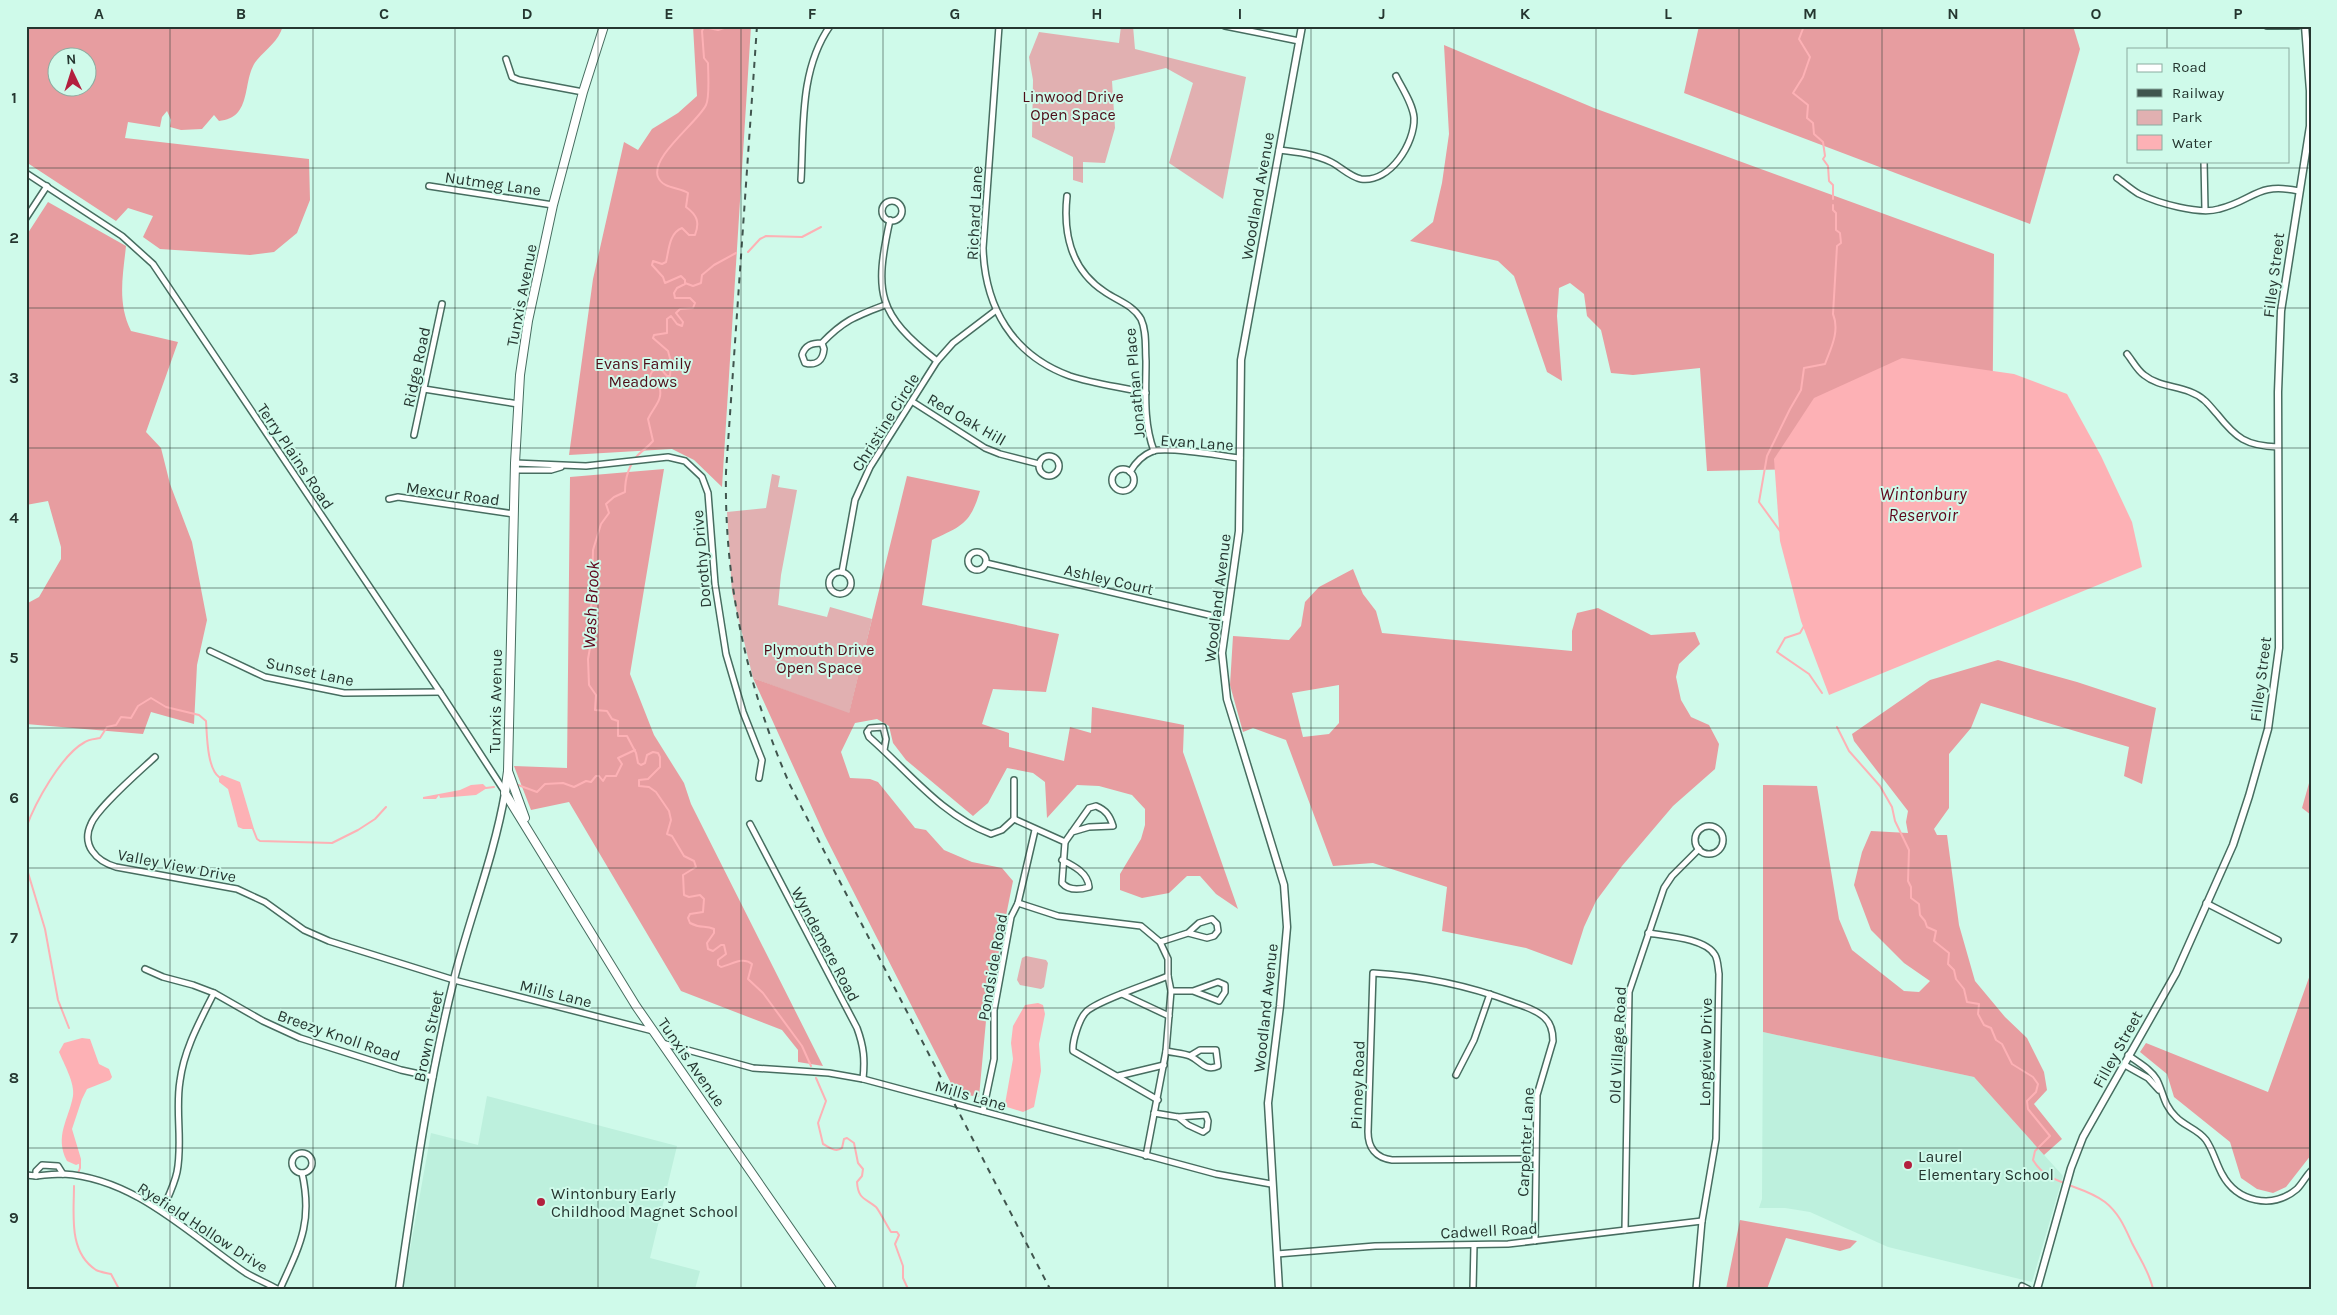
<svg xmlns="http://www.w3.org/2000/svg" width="2337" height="1315" font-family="Karla,sans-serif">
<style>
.built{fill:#bdf0dd}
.green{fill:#e1b0b1}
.forest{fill:#e79da0;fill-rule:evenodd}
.water{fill:#fdb1b5}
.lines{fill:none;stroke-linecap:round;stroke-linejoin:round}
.stream{stroke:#fdb1b5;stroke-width:2}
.minor-casing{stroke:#476d60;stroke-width:8}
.tertiary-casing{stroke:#476d60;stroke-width:9}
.secondary-casing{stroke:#476d60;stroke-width:10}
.minor{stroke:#fff;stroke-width:5}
.tertiary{stroke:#fff;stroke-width:6}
.secondary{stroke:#fff;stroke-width:8}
.rail{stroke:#40554e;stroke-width:2;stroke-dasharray:6 6;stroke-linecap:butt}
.grid{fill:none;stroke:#253630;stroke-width:1;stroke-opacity:0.55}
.poi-dot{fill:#b3203e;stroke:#cffaea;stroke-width:2}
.labels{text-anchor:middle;stroke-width:4;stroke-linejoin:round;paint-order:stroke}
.park-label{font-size:16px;fill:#4e0d18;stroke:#cffaea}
.street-label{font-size:16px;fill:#253630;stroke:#cffaea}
.poi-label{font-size:16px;fill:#253630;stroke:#cffaea;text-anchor:start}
.water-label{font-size:18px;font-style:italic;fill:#5f061b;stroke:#cffaea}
.neatline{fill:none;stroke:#253630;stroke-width:2}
.grid-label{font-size:16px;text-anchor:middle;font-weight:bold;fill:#253630}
</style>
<rect width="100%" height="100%" fill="#cffaea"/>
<g class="built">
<path d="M1763,1032L1974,1077L2063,1176L2032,1282L1888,1247L1810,1212L1785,1208H1759L1762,1199Z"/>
<path d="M487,1096L677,1146L650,1258L700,1271L695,1289H403L431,1133L478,1145Z"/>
</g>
<g class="green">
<path d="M1121,26H1133L1135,49L1246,77L1223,199L1169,163L1193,83L1166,68L1112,81L1115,128L1105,163L1083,162V183L1073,180V157L1032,137L1033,80L1029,57L1039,32L1119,43Z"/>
<path d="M772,474L780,476L778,487L797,490L781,575L778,605L827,617L830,607L872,619L849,714L753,678L732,592L727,512L766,508Z"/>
<path d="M1026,956L1046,960L1048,963L1044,987L1041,989L1020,985L1017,980L1022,958Z"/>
</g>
<g class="forest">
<path d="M26,26H283C278,42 267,48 257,60C241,79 254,118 219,121L214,115L202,129L181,130L170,127L171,120L167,111L162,117L160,127L128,122L125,138L309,159L310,200L297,233L274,252L250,255L160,249L143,237L153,216L128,208L116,221L26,162ZM58,58H88V88H58Z"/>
<path d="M693,26H751L722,487L694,460L672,449L569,455L593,279L624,142L638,150L652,129L678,113L697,96Z"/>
<path d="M1699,26H2073L2080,49L2030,224L1684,93Z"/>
<path d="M1444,45L1594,108L1994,254L1992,452L1810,469L1707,471L1700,368L1633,375L1611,373L1601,330L1587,316L1584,294L1570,283L1559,288L1557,316L1562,381L1547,372L1514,276L1498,261L1410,241L1433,222L1442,183L1449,134Z"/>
<path d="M48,202L126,246C123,275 117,303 131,331L178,342L146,432L161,448L170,484L192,542L207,620L197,665L194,724L151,712L143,734L26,724V604L39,597L61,559V547L48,501L26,505V236Z"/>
<path d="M664,469L630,674L654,735L684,783L691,804L823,1066L798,1062V1050L782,1030L681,991L569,802L531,810L514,766L567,768L570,477Z"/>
<path d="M907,476L980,491C970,525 961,526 932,540L922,605L1059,634L1046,692L993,689L982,724L1009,733V747L1064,761L1070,727L1091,733L1092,707L1184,725L1183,752L1238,909L1216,894L1200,876H1187L1169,893L1142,898L1120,890V874L1141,839L1145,825V809L1132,795L1099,786L1077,785L1047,818L1045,782L1033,773L1007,768L988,803L973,816L906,760L893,743L889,726L877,719L855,723L841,752L850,778L870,779L878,782L915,828L926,830L944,850L972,862L1002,868L1013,881L987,1010L979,1097L956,1093L825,836L753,678L849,713Z"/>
<path d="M1353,569L1363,594L1376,611L1382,633L1572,651V631L1577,613L1598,608L1651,635L1695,632L1700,644L1679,664L1676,677L1681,700L1691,717L1709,725L1719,744L1715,769L1673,806L1622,866L1596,901L1584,927L1572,965L1526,948L1442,931L1447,887L1373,863L1333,866L1286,740L1253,728L1243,732L1230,685L1233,636L1289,640L1301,626L1305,602L1319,587ZM1339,685V723L1329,734L1303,737L1292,693Z"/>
<path d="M1998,660L2077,682L2156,708L2142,784L2124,776L2129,747L1981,703L1971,728L1949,754V808L1934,829L1937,835H1947L1959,925L1975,981L2005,1017L2027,1038L2044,1072L2047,1090L2034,1104L2062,1139L2044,1155L1974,1077L1763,1032V785L1817,786L1839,919L1852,950L1904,991L1919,992L1930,981L1904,963L1871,930L1854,885L1862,852L1871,831L1908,833L1906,822L1908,811L1854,741L1852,734L1930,680Z"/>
<path d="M2311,776V815L2302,808Z"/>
<path d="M2311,972V1155L2286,1187L2273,1193L2257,1189L2241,1178L2230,1142L2174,1097L2167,1074L2140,1052L2146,1043L2268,1092Z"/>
<path d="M1740,1220L1857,1241L1850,1248L1840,1251L1786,1238L1767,1289H1726Z"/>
</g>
<g class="water">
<path d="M1902,358L2014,374L2067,394L2101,456L2132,522L2142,567L1829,695L1801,621L1780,541L1774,459L1814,398Z"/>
<path d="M222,775L240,782L254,829H243L238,827L228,789L219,782V777Z"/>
<path d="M483,784L487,788L476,795L440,798L439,795L436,799H423V797L460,790L471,785Z"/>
<path d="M1038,1003L1043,1005L1045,1014L1039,1044L1041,1071L1034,1107L1023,1112L1007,1107L1005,1104L1013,1059L1011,1043L1013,1026L1025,1005Z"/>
<path d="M82,1038L90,1039L99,1064L109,1069L112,1077L110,1080L87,1089L82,1099L72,1129L81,1159V1163L76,1165L67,1161C54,1136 69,1119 73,1096C75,1083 64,1064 59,1052L64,1043Z"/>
</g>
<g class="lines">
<g class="stream">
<path d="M730,26L718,30L704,27L702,31L704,58L708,63C708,72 710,97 706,105C698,122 650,157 658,177C663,189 679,187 688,193L686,207C697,215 700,222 695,235H689L682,228C669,233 669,250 666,262L662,264L653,261L652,265L663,277L665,283L681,276L685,280V284L677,288L674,293L675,298H690L695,303L693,308L680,309L676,313L683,322L682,326L677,324L671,316L667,319V333L654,335L653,338L668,351L671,362L670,376H667L661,369C653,368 649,373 650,381L659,385C664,400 654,406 648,419L653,441C648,447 643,450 638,455C629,465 625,479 625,492L614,497L606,504L609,513L601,524L593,550L592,590L594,597L587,618L591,642L588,659L589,685L596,695L595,710L607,711L612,719L618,721V736H627L636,753L638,763L641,765L645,763L647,755L653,752L658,753L660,757V767L648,779L639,780V786L649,787L656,792L669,811L671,820L667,834L672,836L684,856L694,861L696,867L683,875L684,895L689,897L700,895L704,899L703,912L690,914L688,918L690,923C701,929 705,925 714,929V933L707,943L708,949L713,951L721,945H724L726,954L718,960V965L721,967C731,965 743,956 752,964L748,979L763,993L802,1046L811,1066"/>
<path d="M1804,26L1799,39L1810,57L1803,77L1793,93L1808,105L1807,118L1813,123L1814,134L1823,142L1825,156L1823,159L1828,166L1829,181L1833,185V199"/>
<path d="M748,252L760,239L766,236L802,237L821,227"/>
<path d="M685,283L693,286L701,283L702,275L714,265L736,253"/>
<path d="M1780,531L1759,502L1767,456L1790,409L1801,390L1804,368L1825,364C1831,348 1840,331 1833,314L1837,246L1841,243L1840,233L1836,230V213L1833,210V205"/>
<path d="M1804,626L1800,633L1785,638L1777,652L1809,674L1822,693"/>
<path d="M1837,727L1849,751L1880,786L1892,807L1895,821L1909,850L1908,881L1911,887V898L1919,904L1920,915L1925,921L1927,927L1936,931L1934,941L1949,953L1948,964L1954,970L1956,979L1964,989L1967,1002L1979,1004L1978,1014L1984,1025L1991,1028L1996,1040L2002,1044L2012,1064L2033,1077L2038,1084L2036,1092L2027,1101L2028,1109L2050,1136L2035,1151L2033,1160C2048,1186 2082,1184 2105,1202C2119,1213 2125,1228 2132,1243C2140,1259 2149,1271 2153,1289"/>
<path d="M518,785L537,792L545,784L563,783L574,787L586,781L591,782L596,776H599L603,781L606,776H616L622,764L618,758L635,750"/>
<path d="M486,788L494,787"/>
<path d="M26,828C35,803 61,755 85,742C89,739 96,739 100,738L107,727L116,725L121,717L131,718L138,706L151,698L166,707L199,715L206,721C207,735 207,768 219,777"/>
<path d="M253,829L257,839L260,841L332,843L358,830L375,819L386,807"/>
<path d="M26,866L45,929L58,1000L69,1028"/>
<path d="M816,1078L826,1101L818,1123L823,1144C829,1147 835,1153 842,1148L844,1139L847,1138L854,1143L858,1163L863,1169L862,1176L857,1182C858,1199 865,1198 876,1207C879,1210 887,1226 891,1232H897L899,1235L895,1244L903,1266V1278L908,1289"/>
<path d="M78,1173L80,1168V1161"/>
<path d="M74,1186C74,1214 68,1252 96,1270C100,1272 107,1273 111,1274L119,1289"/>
</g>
<defs>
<g id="minor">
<path d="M999,26L983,248C985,307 1012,355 1070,376C1094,384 1121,387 1146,393"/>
<path d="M1225,26L1299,41"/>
<path d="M2267,26H2298"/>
<path d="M506,59L512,77L519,80L583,92"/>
<path d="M1279,150C1297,152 1315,154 1331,162C1341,167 1350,177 1361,179C1390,183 1415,143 1414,118C1413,104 1402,88 1396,76"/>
<path d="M2204,161L2205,210"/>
<path d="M26,173L122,236L153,264L440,692L505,792"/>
<path d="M2117,178C2124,183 2132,190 2139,194C2158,203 2199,215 2219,209C2255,200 2256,182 2299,191"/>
<path d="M801,180C804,129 799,70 830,26"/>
<path d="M429,186L553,205"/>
<path d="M1067,196C1063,233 1071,270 1105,292C1118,301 1133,305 1141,319C1147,332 1145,347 1146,361C1146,391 1143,422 1154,451"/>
<circle cx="892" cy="211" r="10"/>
<path d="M26,218L47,186"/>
<path d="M890,220C874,293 877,314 937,361"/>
<path d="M822,343L824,349C823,360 817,366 805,363L802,355C805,345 812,343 822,343C844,320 856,316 885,305"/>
<path d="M2127,354C2132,360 2137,370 2144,375C2161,389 2187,385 2204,400C2209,404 2213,410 2217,414C2236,438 2246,446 2278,447"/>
<path d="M424,389L518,404"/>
<path d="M913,402L985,448L1000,454L1039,464"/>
<path d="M414,435L442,304"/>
<circle cx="1049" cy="466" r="10"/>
<path d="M515,463L586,466L668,457L685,461L702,477L708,493L715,584L726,654L743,712L762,760L759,778"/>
<circle cx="1123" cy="480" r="11"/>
<path d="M515,470H551L561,467"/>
<path d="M1130,472C1135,463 1143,455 1153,451C1169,446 1221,456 1240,458"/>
<path d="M389,499L398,497L514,514"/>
<circle cx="977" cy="561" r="9"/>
<path d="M986,563L1226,619"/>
<path d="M842,572L855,500L870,467L937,361L953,343L995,311"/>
<circle cx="840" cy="583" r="11"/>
<path d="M210,651L265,677L344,693L440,692"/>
<path d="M884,750L886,739L883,727L870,728L867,732L869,737C908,771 941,815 991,834L1002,830L1014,819V780"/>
<path d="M155,757C140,771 98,807 91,824C81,845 96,861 116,867L237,889L265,902L304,930L329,941L454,980L653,1031"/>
<path d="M1014,819L1065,842L1062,883C1069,891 1079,890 1089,887C1088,873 1074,866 1062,860"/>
<path d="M750,824L857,1028C864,1047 865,1060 863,1079"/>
<circle cx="1709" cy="840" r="14"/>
<path d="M1065,842L1089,808L1096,806C1106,810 1110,816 1113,826L1089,827L1072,832"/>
<path d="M1018,903L1058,916L1141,926L1160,942L1168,959V976L1171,991L1166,1051L1146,1156"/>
<path d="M2206,903L2278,940"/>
<path d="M1648,933C1666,936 1705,938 1715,955C1718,960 1718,968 1719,974L1716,1139L1702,1221L1696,1289"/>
<path d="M1160,942L1188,933L1207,938L1214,936L1218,931L1217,924L1212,919L1199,923L1188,933"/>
<path d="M145,969L163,977L193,985L214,993L263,1021L300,1038L401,1070L433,1077"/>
<path d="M1171,991H1193L1219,1001L1225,992V985L1218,982L1193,991"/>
<path d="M1122,994L1169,1016"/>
<path d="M662,1043L753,1068L829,1073L863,1079L1216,1174L1271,1184"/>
<path d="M1166,1051C1174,1053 1183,1053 1190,1056C1201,1061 1205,1072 1218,1066L1216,1050H1200L1190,1056"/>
<path d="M2128,1055C2137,1062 2151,1069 2157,1080C2164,1094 2163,1104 2176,1117C2184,1126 2198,1129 2206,1140C2213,1150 2216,1163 2222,1174C2237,1202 2272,1210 2297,1189C2302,1184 2306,1176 2311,1171"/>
<path d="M2123,1064L2148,1078L2159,1090"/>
<path d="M1456,1075L1474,1040L1490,994"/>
<path d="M1118,1076L1164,1065"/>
<path d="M1158,1100L1073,1051C1072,1042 1079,1019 1086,1012C1096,1001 1152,983 1168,976"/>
<path d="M983,1111L994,1059V1010L1011,917L1018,903L1035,830"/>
<path d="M1154,1113L1178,1117L1206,1115L1208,1121L1207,1129L1203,1132L1188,1125L1178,1117"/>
<circle cx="302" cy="1163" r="10"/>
<path d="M26,1175L36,1176V1171L42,1165L58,1166L63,1174"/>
<path d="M36,1176C45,1175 54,1174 63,1174C135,1178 190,1235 246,1273C256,1279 267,1283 277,1289"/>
<path d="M162,1211C167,1199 174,1186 177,1172C183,1142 175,1111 180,1081C184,1049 200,1021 214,993"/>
<path d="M1625,1230L1629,992L1664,888L1672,876L1699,849"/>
<path d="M1535,1241L1537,1095L1553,1041C1553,1031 1551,1023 1544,1017C1535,1009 1523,1006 1512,1002C1467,985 1422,976 1373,973L1368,1132C1368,1148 1376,1158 1392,1160L1536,1159"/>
<path d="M1277,1254L1375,1246L1508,1244L1702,1221"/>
<path d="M2022,1286L2028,1289"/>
<path d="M280,1289C300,1245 313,1222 302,1173"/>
<path d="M1473,1289L1474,1245"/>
</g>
<g id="tertiary">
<path d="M399,1289C414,1186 428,1084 453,983C469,919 494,857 505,793"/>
<path d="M1279,1289L1268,1103L1280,1006L1287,927L1284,885L1227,699L1222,653L1239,531L1241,360L1302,26"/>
<path d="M2037,1289L2071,1168L2083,1137L2176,973L2233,845L2249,796L2268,729L2279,648L2278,392L2281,311L2310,126V91L2305,26"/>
</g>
<g id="secondary">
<path d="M604,26L583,92L553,205L528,321L520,375L515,463L508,771L505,793L636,1006L832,1289"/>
<path d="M508,771L525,818"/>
</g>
</defs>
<use href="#minor" class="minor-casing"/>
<use href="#tertiary" class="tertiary-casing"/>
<use href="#secondary" class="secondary-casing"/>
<use href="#minor" class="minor"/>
<use href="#tertiary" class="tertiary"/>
<use href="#secondary" class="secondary"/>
<path class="rail" d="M757,26L726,472C724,581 746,685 790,785L1050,1289"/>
</g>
<path class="grid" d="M170,26V1289M313,26V1289M455,26V1289M598,26V1289M741,26V1289M883,26V1289M1026,26V1289M1168,26V1289M1311,26V1289M1454,26V1289M1596,26V1289M1739,26V1289M1882,26V1289M2024,26V1289M2167,26V49M2167,161V1289M26,168H2311M26,308H2311M26,448H2311M26,588H2311M26,728H2311M26,868H2311M26,1008H2311M26,1148H2311"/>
<g class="poi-dot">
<circle cx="1908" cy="1165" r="5"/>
<circle cx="541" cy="1202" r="5"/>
</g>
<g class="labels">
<g class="park-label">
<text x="1073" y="102">Linwood Drive<tspan x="1073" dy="18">Open Space</tspan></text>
<text x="643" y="369">Evans Family<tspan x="643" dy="18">Meadows</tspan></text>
<text x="819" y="655">Plymouth Drive<tspan x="819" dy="18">Open Space</tspan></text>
</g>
<g class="street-label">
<text transform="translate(493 183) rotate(8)" y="6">Nutmeg Lane</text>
<text transform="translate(1257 196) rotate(-80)" y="6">Woodland Avenue</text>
<text transform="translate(974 213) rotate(-87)" y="6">Richard Lane</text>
<text transform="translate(2273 275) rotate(-83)" y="6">Filley Street</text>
<text transform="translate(521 295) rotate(-79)" y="6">Tunxis Avenue</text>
<text transform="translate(416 367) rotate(-78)" y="6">Ridge Road</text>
<text transform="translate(1134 383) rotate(-95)" y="6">Jonathan Place</text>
<text transform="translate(967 419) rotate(30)" y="6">Red Oak Hill</text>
<text transform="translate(885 422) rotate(-58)" y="6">Christine Circle</text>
<text transform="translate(1197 442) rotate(4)" y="6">Evan Lane</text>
<text transform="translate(296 456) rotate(56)" y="6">Terry Plains Road</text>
<text transform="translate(453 493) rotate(8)" y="6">Mexcur Road</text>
<text transform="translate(701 559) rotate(-95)" y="6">Dorothy Drive</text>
<text transform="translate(1109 579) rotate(13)" y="6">Ashley Court</text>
<text transform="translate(1217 598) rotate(-83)" y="6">Woodland Avenue</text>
<text transform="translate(310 671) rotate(12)" y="6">Sunset Lane</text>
<text transform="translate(2260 679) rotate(-83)" y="6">Filley Street</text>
<text transform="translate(495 701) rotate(-89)" y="6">Tunxis Avenue</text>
<text transform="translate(177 865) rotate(11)" y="6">Valley View Drive</text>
<text transform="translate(826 944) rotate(62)" y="6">Wyndemere Road</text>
<text transform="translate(992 967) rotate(-80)" y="6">Pondside Road</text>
<text transform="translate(556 993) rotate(14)" y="6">Mills Lane</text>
<text transform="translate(1265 1008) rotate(-84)" y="6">Woodland Avenue</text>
<text transform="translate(339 1035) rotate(19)" y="6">Breezy Knoll Road</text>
<text transform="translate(428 1036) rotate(-78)" y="6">Brown Street</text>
<text transform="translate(1617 1045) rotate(-87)" y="6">Old Village Road</text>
<text transform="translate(2117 1049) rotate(-61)" y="6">Filley Street</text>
<text transform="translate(1705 1052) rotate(-89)" y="6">Longview Drive</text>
<text transform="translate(692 1062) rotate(55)" y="6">Tunxis Avenue</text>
<text transform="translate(1357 1085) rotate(-88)" y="6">Pinney Road</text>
<text transform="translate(971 1095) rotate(16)" y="6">Mills Lane</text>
<text transform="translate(1525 1142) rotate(-87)" y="6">Carpenter Lane</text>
<text transform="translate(203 1227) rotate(33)" y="6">Ryefield Hollow Drive</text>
<text transform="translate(1489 1230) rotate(-3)" y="6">Cadwell Road</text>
</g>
<g class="poi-label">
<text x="1918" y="1162">Laurel<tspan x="1918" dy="18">Elementary School</tspan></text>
<text x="551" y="1199">Wintonbury Early<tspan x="551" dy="18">Childhood Magnet School</tspan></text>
</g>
<g class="water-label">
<text x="1923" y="500">Wintonbury<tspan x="1923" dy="21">Reservoir</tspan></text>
<text transform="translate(591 605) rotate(-87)" y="6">Wash Brook</text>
</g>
</g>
<rect width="2337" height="1315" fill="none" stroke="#cffaea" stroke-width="55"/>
<rect x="2127" y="48" width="162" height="115" fill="#cffaea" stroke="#8baca0"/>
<rect x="2137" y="64" width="25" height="8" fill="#ffffff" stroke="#8baca0"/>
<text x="2172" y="72" font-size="15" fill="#253630">Road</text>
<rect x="2137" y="89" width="25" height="8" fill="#40554e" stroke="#8baca0"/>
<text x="2172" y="98" font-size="15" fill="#253630">Railway</text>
<rect x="2137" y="110" width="25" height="15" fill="#e1b0b1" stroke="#8baca0"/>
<text x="2172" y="122" font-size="15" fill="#253630">Park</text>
<rect x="2137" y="135" width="25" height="15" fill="#fdb1b5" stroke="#8baca0"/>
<text x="2172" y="148" font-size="15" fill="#253630">Water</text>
<g transform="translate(72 72) rotate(356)"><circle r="24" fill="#cffaea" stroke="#8baca0"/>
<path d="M0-4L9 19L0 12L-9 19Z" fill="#b3203e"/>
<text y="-8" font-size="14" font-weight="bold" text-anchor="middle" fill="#253630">N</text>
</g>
<rect x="28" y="28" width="2282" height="1260" class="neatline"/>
<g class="grid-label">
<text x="99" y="19">A</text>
<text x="241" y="19">B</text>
<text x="384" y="19">C</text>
<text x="527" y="19">D</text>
<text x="669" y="19">E</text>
<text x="812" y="19">F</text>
<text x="955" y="19">G</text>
<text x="1097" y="19">H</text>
<text x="1240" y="19">I</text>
<text x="1382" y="19">J</text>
<text x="1525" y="19">K</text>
<text x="1668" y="19">L</text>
<text x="1810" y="19">M</text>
<text x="1953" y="19">N</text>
<text x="2096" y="19">O</text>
<text x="2238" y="19">P</text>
<text x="14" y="103">1</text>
<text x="14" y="243">2</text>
<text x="14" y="383">3</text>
<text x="14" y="523">4</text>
<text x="14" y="663">5</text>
<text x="14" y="803">6</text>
<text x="14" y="943">7</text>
<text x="14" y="1083">8</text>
<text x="14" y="1223">9</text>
</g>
</svg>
